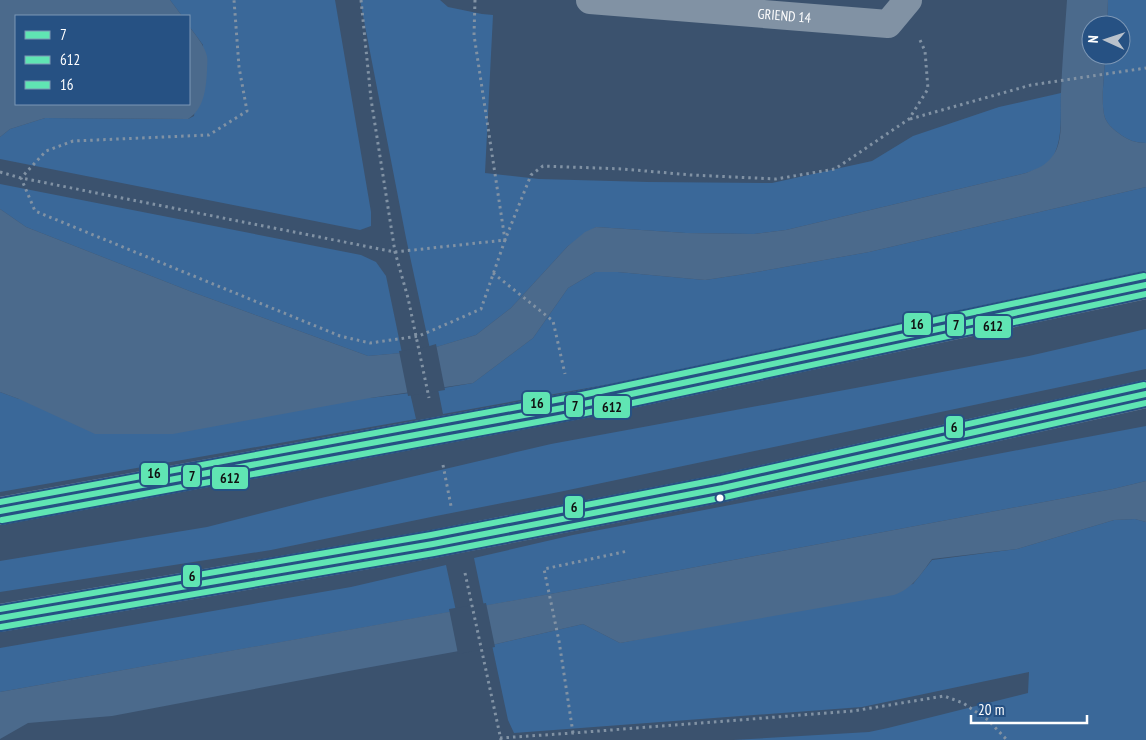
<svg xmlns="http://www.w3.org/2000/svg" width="1146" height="740" font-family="'PT Sans Narrow',sans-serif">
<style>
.green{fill:#3a6899}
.water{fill:#4b6a8c}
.pier{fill:#3b526e}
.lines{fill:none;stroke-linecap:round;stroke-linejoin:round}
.path{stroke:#8192a4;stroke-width:3;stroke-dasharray:2.5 4;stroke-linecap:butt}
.minor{stroke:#8192a4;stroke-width:28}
.major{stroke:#808ea1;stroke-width:28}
.bus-1-casing{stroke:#265183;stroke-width:10}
.bus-2-casing{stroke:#265183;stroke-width:10}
.bus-3-casing{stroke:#265183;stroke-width:10}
.bus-4-casing{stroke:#265183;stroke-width:10}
.bus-1{stroke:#60e5b3;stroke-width:6}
.bus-2{stroke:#60e5b3;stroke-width:6}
.bus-3{stroke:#60e5b3;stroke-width:6}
.bus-4{stroke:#60e5b3;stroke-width:6}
.bus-dot{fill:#fff;stroke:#265183;stroke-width:2}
.labels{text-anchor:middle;stroke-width:4;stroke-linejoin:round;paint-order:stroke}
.street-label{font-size:14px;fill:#fff;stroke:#265183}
.line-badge{stroke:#265183;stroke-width:2}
.pale-badge-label{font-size:14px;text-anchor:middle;font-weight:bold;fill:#111}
</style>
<rect width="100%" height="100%" fill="#3b526e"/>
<g class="green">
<path d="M170,0H335L371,212V226L360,230L0,159V137L10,129L45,118L188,119L194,116L203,45L189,26V16H182Z"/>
<path d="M360,0H440L448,7L482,14L493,15L485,173L539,179L648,182L772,183L872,161L913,136L999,107L1061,93C1060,115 1065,152 1044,166C1039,169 1032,171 1026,173L786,230L754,234L686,233L596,227L568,246L511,308L476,335L430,349L406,238Z"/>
<path d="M1108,0H1146V143C1136,143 1128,140 1121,135C1114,130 1108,125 1105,118C1100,102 1105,72 1105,55H1121V25H1107Z"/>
<path d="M0,184L361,255L376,262L386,276L402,353L368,356L192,292L26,227L0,209Z"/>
<path d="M1146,187V279L644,378L443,414L438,389L473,383L533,338L568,288L595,272H618L705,280L745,274L869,252Z"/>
<path d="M1146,329V369L559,492L436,516L271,550L0,592V561L207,527L317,499L551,444L1029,356Z"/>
<path d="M0,392L19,399L370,398L410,393L416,419L0,492Z"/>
<path d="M1146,426V481L1113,489L600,585L484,606L474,558L573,535L1050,444Z"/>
<path d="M1135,519L1146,522V740H733L869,732L888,728L1028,693L1029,672L862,707L514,733L508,720L492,645L583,624L620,643L913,584L932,560L1017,549L1114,520Z"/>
<path d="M446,565L456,611L0,692V648L351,587Z"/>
</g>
<g class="water">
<path d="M0,0H170L182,16H16V104H189V26C195,35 204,44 207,56C208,60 207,66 207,71C206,89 204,109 188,119L45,118L10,129L0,137Z"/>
<path d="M1067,0H1108L1107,25H1091V55H1105C1105,72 1100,101 1105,118C1108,125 1114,130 1121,135C1128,140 1136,143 1146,143V187L869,252L745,274L705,280L618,272H595L568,288L533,338L473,383L370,398L173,434H95L19,399L0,392V209L26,227L192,292L368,356L423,351L476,335L511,308L568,246L585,232L596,227L686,233L754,234L786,230L1026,173C1038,168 1046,166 1054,154C1064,140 1060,110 1061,93C1062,62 1065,31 1067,0Z"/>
<path d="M1146,481V522L1135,519L1114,520L1017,549L932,559C921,574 912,589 894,595L620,643L583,624L492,645L349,671L112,716L28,723L0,739V692L600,585L1113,489Z"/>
</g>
<g class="pier">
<path d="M436,344L445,390L408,396L399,351L423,348Z"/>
<path d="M486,603L495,647L458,654L449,609Z"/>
</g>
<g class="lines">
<g class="path">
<path d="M361,0L371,99L395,252L408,298L429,398"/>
<path d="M475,0L474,35L505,240L531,175L543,166L623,169L691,175L776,179L835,169L909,119L928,89L925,51L920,40"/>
<path d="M910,119L1031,85L1146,68"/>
<path d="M0,172L21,178L395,252L505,240L481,309L419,336L370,343L340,336L35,211L21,178L46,151L73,141L209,135L247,111L239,67L234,0"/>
<path d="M493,273L553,321L565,374"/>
<path d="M443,465L451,506"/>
<path d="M465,573L501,740"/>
<path d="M573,733L559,641L544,569L628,551"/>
<path d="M500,738L573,733L853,711L944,696L963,703L988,720L1007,740"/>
</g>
<path class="minor" id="s1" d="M590,0L888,24L908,0"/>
<g class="major">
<path d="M0,511L579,405L1146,285"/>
<path d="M0,618L433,544L723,488L1146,394"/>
</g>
<defs>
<g id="bus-1">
<path d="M0,511L579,405L1146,285"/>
<path d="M0,618L433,544L723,488L1146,394"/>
</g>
<g id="bus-2">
<path d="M2,520L581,414L1146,294"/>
<path d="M1,627L434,553L725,497L1146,403"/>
</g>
<path id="bus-3" d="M0,502L577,396L1144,276"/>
<path id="bus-4" d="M0,609L431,535L721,479L1144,385"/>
</defs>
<use href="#bus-1" class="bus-1-casing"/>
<use href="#bus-2" class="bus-2-casing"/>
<use href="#bus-3" class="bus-3-casing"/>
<use href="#bus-4" class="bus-4-casing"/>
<use href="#bus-1" class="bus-1"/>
<use href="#bus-2" class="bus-2"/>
<use href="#bus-3" class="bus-3"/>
<use href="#bus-4" class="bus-4"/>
</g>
<circle class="bus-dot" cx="720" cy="498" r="4.5"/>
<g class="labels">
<g class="street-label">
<text dy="5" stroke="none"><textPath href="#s1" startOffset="195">GRIEND 14</textPath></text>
</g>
</g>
<g class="line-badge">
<rect x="903" y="312" width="29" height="24" rx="5" fill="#60e5b3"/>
<rect x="946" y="313" width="19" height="24" rx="5" fill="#60e5b3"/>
<rect x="974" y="315" width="38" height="24" rx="5" fill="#60e5b3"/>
<rect x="522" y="391" width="29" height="24" rx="5" fill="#60e5b3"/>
<rect x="565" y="394" width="19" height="24" rx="5" fill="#60e5b3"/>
<rect x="593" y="395" width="38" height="24" rx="5" fill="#60e5b3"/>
<rect x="945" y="415" width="19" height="24" rx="5" fill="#60e5b3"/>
<rect x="140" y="462" width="29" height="24" rx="5" fill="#60e5b3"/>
<rect x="182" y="464" width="19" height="24" rx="5" fill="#60e5b3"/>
<rect x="211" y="466" width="38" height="24" rx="5" fill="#60e5b3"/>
<rect x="564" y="495" width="20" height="24" rx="5" fill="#60e5b3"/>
<rect x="182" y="564" width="19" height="24" rx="5" fill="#60e5b3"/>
</g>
<g class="pale-badge-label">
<text x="917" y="329">16</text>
<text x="956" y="330">7</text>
<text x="993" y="331">612</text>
<text x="537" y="408">16</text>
<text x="575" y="411">7</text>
<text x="612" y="412">612</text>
<text x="954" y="432">6</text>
<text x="154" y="478">16</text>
<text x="192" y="481">7</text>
<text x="230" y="483">612</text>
<text x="574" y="512">6</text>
<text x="192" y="581">6</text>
</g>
<rect x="15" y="15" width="175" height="90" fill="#265183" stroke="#7d97b5"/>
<rect x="25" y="31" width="25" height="8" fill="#60e5b3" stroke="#7d97b5"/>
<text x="60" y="40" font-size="15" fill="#ffffff">7</text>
<rect x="25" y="56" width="25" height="8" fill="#60e5b3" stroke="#7d97b5"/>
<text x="60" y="65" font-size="15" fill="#ffffff">612</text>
<rect x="25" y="81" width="25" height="8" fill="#60e5b3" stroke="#7d97b5"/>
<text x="60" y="90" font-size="15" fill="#ffffff">16</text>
<g transform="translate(1106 40) rotate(273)"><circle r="24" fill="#265183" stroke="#7d97b5"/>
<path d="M0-4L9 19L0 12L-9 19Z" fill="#bac2cc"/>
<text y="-8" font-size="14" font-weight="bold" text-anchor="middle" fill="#ffffff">N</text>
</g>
<path d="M971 715v8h116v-8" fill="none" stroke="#ffffff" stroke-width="2.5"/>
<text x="978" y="715" font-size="15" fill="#ffffff" stroke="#265183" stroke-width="4" paint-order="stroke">20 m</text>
</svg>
